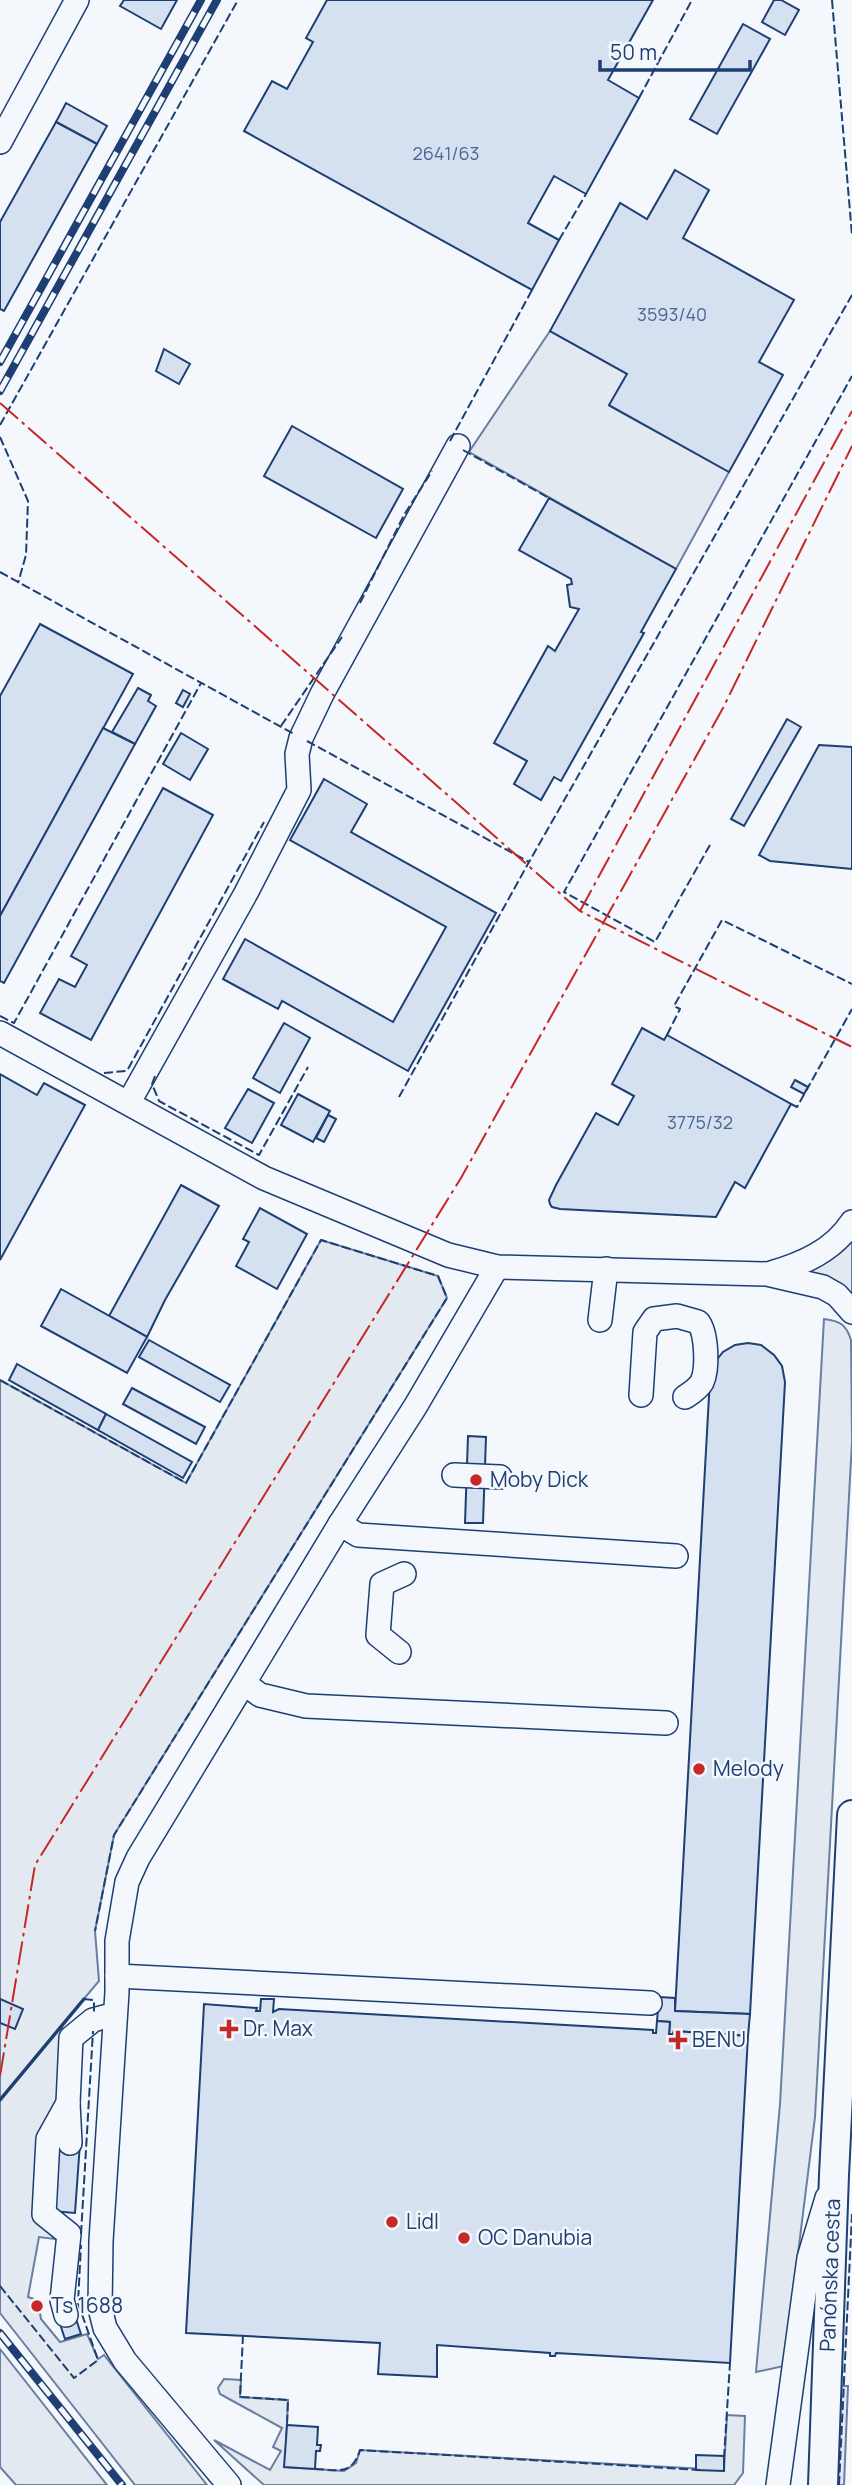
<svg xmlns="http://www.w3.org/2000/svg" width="852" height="2485" font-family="Manrope,sans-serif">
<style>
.green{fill:#e3e9f0;stroke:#687fa3;stroke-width:2}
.building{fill:#d5e0f0;stroke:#1d3f73;stroke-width:2}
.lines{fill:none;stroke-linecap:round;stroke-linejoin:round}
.minor-casing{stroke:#1d3f73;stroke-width:26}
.major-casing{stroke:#1d3f73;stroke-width:32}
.minor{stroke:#f4f7fb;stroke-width:23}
.major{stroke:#f4f7fb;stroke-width:28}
.rail-casing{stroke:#1d3f73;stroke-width:8}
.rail{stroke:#f4f7fb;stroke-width:5;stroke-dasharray:16;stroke-linecap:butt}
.fence{stroke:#1d3f73;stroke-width:2;stroke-dasharray:9 3.5;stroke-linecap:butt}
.wall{stroke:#1d3f73;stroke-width:3.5}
.power{stroke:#c62828;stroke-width:2;stroke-dasharray:24 5 3.5 5;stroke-linecap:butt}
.poi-dot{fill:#c62828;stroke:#f4f7fb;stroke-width:2.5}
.labels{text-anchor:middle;stroke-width:5;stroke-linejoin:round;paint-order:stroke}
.number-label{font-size:18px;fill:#4b6792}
.poi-label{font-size:21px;fill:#1d3f73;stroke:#f4f7fb;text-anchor:start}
.street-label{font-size:21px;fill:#1d3f73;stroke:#f4f7fb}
</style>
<rect width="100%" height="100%" fill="#f4f7fb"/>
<g class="green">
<path d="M550,331L627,374L610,406L729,472L676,569L469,452Z"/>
<path d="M852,1238V1300L804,1274Z"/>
<path d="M321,1240L438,1276L447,1298L114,1835L95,1931L99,1981L62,2025L57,2107L36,2218L55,2239L39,2237L28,2297L34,2299L33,2311L40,2313L41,2319L60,2342L87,2334L98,2359L104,2355L207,2485H135L0,2313V1380L186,1483Z"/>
<path d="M824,1319C840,1321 846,1324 851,1340L852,1442L815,2117L784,2366L756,2372L780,2104Z"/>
<path d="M0,2349L107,2485H16L0,2467Z"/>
<path d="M224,2379L241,2380L240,2397L288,2400L285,2467L344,2471L356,2463L360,2450L724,2470L727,2415L745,2416L743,2473L734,2485H264L214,2440L270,2470L281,2451L273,2447L282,2428L220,2394L218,2388Z"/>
<path d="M840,2386H848L844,2485H837Z"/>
</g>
<g class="building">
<path d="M124,0H177L161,29L120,6Z"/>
<path d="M327,0H653L608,80L639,98L586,194L554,176L528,223L559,240L532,290L244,131L272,81L287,89L313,42L306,38Z"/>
<path d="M774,0H781L799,10L785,35L762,22Z"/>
<path d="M743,24L770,39L717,134L690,119Z"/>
<path d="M66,103L107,126L97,144L56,122Z"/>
<path d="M56,122L97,144L4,311L0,309V222Z"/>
<path d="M675,170L709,190L683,238L794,300L759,362L783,375L729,472L609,405L627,374L550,331L620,203L647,219Z"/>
<path d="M164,349L190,364L179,384L156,371Z"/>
<path d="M292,426L403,489L376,538L264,476Z"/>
<path d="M549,498L676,569L641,632L644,633L561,781L554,777L541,800L514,784L527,761L494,743L548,646L555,651L579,609L570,607L567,585L572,584L571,579L519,550Z"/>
<path d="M40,624L133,674L0,916V696Z"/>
<path d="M138,688L151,695L148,701L156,706L135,744L112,732Z"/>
<path d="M183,690L190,694L183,707L176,703Z"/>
<path d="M787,719L801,727L744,826L731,819Z"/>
<path d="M103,728L135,744L4,983L0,981V916Z"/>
<path d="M181,733L208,749L190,780L163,764Z"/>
<path d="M819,745L852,747V869L770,861L759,855Z"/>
<path d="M324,779L367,804L351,832L496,913L408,1071L282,1001L278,1009L223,979L245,939L393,1022L446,927L290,840Z"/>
<path d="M163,788L213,815L91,1040L40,1013L59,979L75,987L87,965L71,956Z"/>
<path d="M284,1023L310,1038L280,1093L253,1078Z"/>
<path d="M642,1028L664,1040L667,1035L791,1104L745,1188L735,1182L716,1217L560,1209L552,1207L550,1204L549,1200L556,1185L596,1113L618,1125L634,1096L612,1084Z"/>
<path d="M0,1074L37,1095L44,1083L85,1105L0,1260Z"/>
<path d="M795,1080L808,1087L804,1094L791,1087Z"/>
<path d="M248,1089L274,1103L252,1143L225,1128Z"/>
<path d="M298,1094L330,1111L313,1142L281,1125Z"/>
<path d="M328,1115L336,1119L324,1142L316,1138Z"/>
<path d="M181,1185L219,1206L165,1300L147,1337L109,1316Z"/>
<path d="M260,1208L307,1234L277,1289L236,1266L249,1242L243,1239Z"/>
<path d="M61,1289L147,1337L127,1373L41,1326Z"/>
<path d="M149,1340L230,1385L220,1402L139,1357Z"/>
<path d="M748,1343L761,1345L774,1355L782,1366L785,1382L750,2014L675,2011L710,1378L715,1362L723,1352L735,1345Z"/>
<path d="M17,1364L106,1414L98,1430L9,1380Z"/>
<path d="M132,1388L205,1427L196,1444L123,1404Z"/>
<path d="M106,1414L192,1462L183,1478L98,1430Z"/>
<path d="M468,1436L486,1437L483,1523H465Z"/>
<path d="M659,1997L675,1998V2011L750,2014L748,2036L674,2031L673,2034H669L670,2022L657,2021Z"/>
<path d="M0,1999L23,2009L15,2029L0,2023Z"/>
<path d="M261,1999H274L273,2012L279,2009L653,2030V2033H656L657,2021L670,2022L669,2034H673L674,2031L748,2036L730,2363L556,2353L555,2356H550V2353L437,2345V2377L378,2374L380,2343L186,2333L204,2004L257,2008L256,2011H260Z"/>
<path d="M56,2142L80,2143L75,2213L51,2211Z"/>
<path d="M74,2313L81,2334L65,2339L58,2318Z"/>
<path d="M287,2425L318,2427L317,2445H321L320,2451H316L315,2469L284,2467Z"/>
<path d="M696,2455L724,2456V2471L696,2470Z"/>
</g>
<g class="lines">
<defs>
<g id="minor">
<path d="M0,142L77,0"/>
<path d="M0,1033L264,1178L448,1255L497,1267L767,1274L823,1287L837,1295L852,1312"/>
<path d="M129,1102L246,893L299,790L297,754L301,738L322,694L458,446"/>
<path d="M771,1273C802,1264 833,1251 852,1222"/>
<path d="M600,1320L606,1269"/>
<path d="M641,1395L645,1332L654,1319L677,1316L698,1322C707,1333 708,1369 702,1382C698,1389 691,1393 685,1397"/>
<path d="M454,1475L500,1477"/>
<path d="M340,1524L358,1535L676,1556"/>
<path d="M399,1652L378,1635L382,1584L404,1574"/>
<path d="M245,1684L260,1695L306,1706L666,1723"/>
<path d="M117,1976L650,2003"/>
<path d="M70,2143L68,2103L71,2038L93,2020L115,2014"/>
<path d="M66,2315L62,2300L69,2234L44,2214L48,2139L68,2103"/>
<path d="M229,2485L125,2361L105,2328L100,2308L101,2241L117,1992V1941L127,1882L138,1858L340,1524L415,1407L497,1267"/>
<path d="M778,2485L809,2258L827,2198"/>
</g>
<g id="major">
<path id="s1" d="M823,2485L834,2175L852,1815"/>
</g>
</defs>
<use href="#minor" class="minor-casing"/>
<use href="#major" class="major-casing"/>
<use href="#minor" class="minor"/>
<use href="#major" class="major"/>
<defs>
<g id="rail">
<path d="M0,362L201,0"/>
<path d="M0,391L217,0"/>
<path d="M0,2333L122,2485"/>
</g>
</defs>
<use href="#rail" class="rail-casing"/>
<use href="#rail" class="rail"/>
<g class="fence">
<path d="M832,0L852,235"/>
<path d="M639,98L692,0"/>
<path d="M559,240L586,194"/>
<path d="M0,425L238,0"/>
<path d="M0,437L28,501L26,555L18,583"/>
<path d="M450,441L532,290"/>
<path d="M463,450L549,498"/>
<path d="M0,572L294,734"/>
<path d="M360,603L404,515L432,471"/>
<path d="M281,726L342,637"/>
<path d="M307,741L529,862"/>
<path d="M710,845L655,942L564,892L852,376"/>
<path d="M0,1016L14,1023L201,683"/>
<path d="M667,1035L680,1009L674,1006L722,920L852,984"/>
<path d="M104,1073L126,1071L128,1069L264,822"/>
<path d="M155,1076L152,1084L159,1101L259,1155L308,1067"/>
<path d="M399,1097L529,862L852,295"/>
<path d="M791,1104L797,1107L852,1009"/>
<path d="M0,1380L186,1483L321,1240L438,1276L447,1298L114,1835L95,1931"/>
<path d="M84,1999L94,2000V2014"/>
<path d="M81,2234L93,2031"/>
<path d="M0,2286L74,2378L98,2360L78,2303L81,2245"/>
<path d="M243,2335L240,2397L288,2400L287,2425"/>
<path d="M724,2458L730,2363"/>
<path d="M315,2469C338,2470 352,2476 360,2450L701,2470"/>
<path d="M839,2485L852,2214"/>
</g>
<path class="wall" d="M0,2100L84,1999"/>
<g class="power">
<path d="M0,403L580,911L852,1047"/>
<path d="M580,911L852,411"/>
<path d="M0,2076L35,1865L461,1178L723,708L852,446"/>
</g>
</g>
<g class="poi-dot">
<circle cx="476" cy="1480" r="7"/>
<circle cx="699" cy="1769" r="7"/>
<path d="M225.5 2018.5h7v7h7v7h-7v7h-7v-7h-7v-7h7z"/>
<path d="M674.5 2029.5h7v7h7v7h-7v7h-7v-7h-7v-7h7z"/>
<circle cx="392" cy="2222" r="7"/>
<circle cx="464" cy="2238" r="7"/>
<circle cx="37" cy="2306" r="7"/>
</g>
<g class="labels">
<g class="number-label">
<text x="446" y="160">2641/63</text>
<text x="672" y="321">3593/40</text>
<text x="700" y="1129">3775/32</text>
</g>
<g class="poi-label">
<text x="490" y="1487">Moby Dick</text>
<text x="713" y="1776">Melody</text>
<text x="243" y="2036">Dr. Max</text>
<text x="692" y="2047">BENU</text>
<text x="406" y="2229">Lidl</text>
<text x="478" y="2245">OC Danubia</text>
<text x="51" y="2313">Ts 1688</text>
</g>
<g class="street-label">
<text dy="7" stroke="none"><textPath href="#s1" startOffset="210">Panónska cesta</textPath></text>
</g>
</g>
<path d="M600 60v10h150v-10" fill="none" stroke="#1d3f73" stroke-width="3.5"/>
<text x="610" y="60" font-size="21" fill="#1d3f73" stroke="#f4f7fb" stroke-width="5" paint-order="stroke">50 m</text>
</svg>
